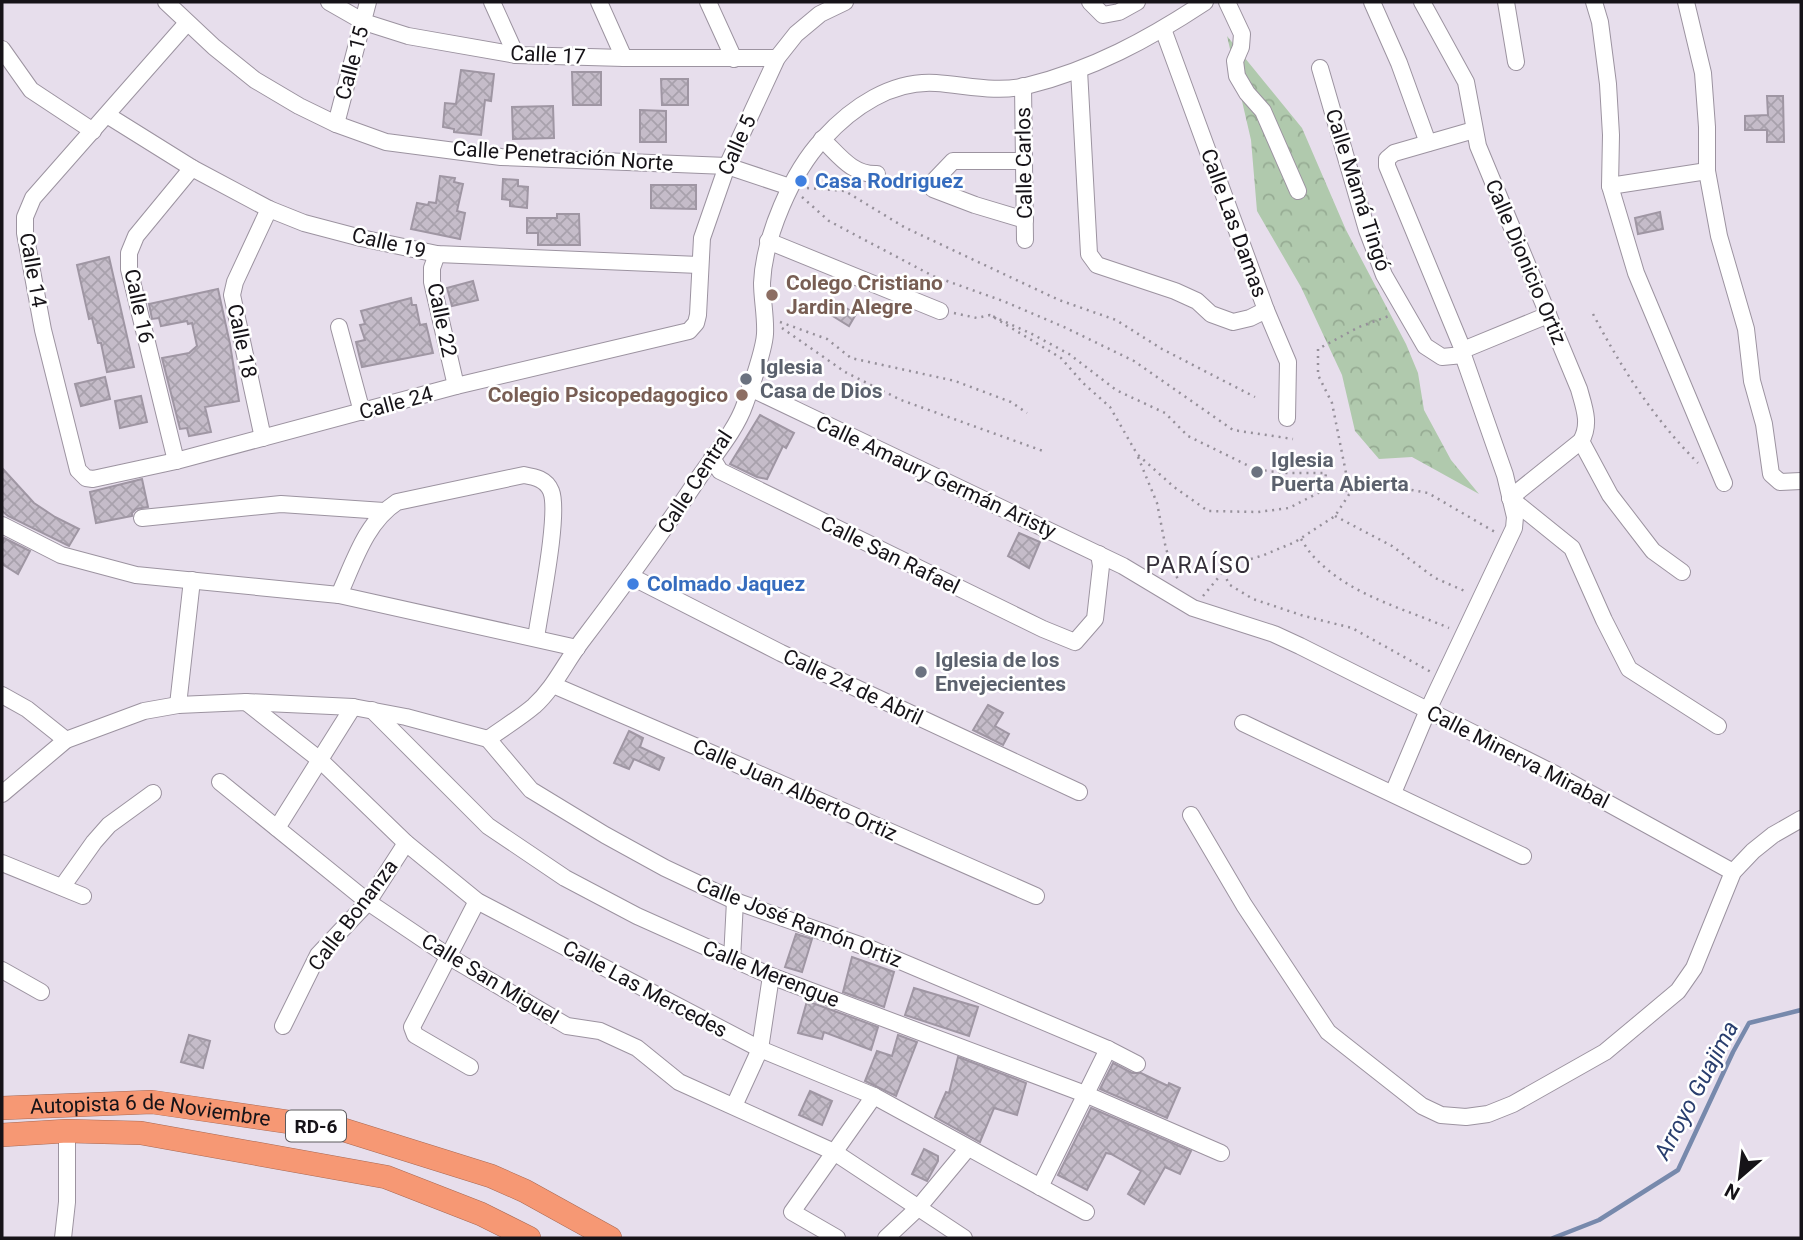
<svg xmlns="http://www.w3.org/2000/svg" width="1803" height="1240" font-family="Roboto,sans-serif">
<style>
.forest{fill:url(#forest-crowns)}
.lines{fill:none;stroke-linecap:round;stroke-linejoin:round}
.stream{stroke:#7789ac;stroke-width:4.5}
.building{fill:url(#building-cross-hatch);stroke:#9f96a3;stroke-width:2}
.minor-casing{stroke:#9c93a0;stroke-width:18}
.highway-casing{stroke:#a86954;stroke-width:24}
.path{stroke:#96909a;stroke-width:2.5;stroke-dasharray:2 5;stroke-linecap:butt}
.minor{stroke:#fff;stroke-width:16}
.highway{stroke:#f69874;stroke-width:23}
.shop-dot{fill:#3f7fe0;stroke:#fff;stroke-width:2.5}
.education-dot{fill:#8d6e63;stroke:#fff;stroke-width:2.5}
.worship-dot{fill:#6b7280;stroke:#fff;stroke-width:2.5}
.labels{text-anchor:middle;stroke-width:5;stroke-linejoin:round;paint-order:stroke}
.shield{fill:#fff;stroke:#5c5a5d;stroke-width:2}
.shield-label{font-size:19px;font-weight:bold;fill:#161318}
.street-label{font-size:21px;fill:#161318;stroke:#fff}
.shop-label{font-size:21px;font-weight:bold;fill:#366cbe;stroke:#fff;text-anchor:start}
.education-label{font-size:21px;font-weight:bold;fill:#785e54;stroke:#fff;text-anchor:start}
.worship-label{font-size:21px;font-weight:bold;fill:#5b616d;stroke:#fff;text-anchor:start}
.neighbourhood-label{font-size:23px;letter-spacing:2px;fill:#342e38;stroke:#fff}
.water-label{font-size:23px;font-style:italic;fill:#293e6e;stroke:#fff}
</style>
<defs>
<pattern id="forest-crowns" width="20" height="18" patternUnits="userSpaceOnUse" patternTransform="scale(1.75)"><rect width="20" height="18" fill="#b0c9ad"/><path d="M2 6a3 3 0 1 1 6 0M12 15a3 3 0 1 1 6 0" fill="none" stroke="#97ac94"/></pattern>
<pattern id="building-cross-hatch" width="8" height="8" patternUnits="userSpaceOnUse" patternTransform="scale(1.75)"><rect width="8" height="8" fill="#c5bcc9"/><path d="M0 0l8 8M0 8l8-8" fill="none" stroke="#a8a1ac"/></pattern>
</defs>
<rect width="100%" height="100%" fill="#e7deec"/>
<path class="forest" d="M1227,36L1302,128L1346,230L1406,344L1418,373L1424,410L1451,460L1479,494L1412,457L1379,459L1355,431L1342,375L1301,287L1257,211L1251,140Z"/>
<g class="lines">
<path class="stream" d="M1553,1238L1599,1220L1678,1170L1733,1052L1749,1023L1801,1010"/>
</g>
<g class="building">
<path d="M461,70L494,74L491,101L485,100L481,135L454,132V129L443,127L445,103L456,104Z"/>
<path d="M572,72H601V105H573Z"/>
<path d="M661,79H688V105H662Z"/>
<path d="M1767,96H1783L1784,142H1767V130H1745V116L1768,115Z"/>
<path d="M553,106L554,138L513,139L512,107Z"/>
<path d="M640,110L666,111V142H640Z"/>
<path d="M440,176L455,178L454,182L463,184L457,211L465,213L460,239L411,229L417,203L428,205L429,202L436,203Z"/>
<path d="M503,179L518,180V186L528,187L527,208L510,206V200L502,199Z"/>
<path d="M651,185H696V209L651,208Z"/>
<path d="M1660,212L1663,229L1638,234L1635,218Z"/>
<path d="M557,214H579L580,245H538V233H527V218H557Z"/>
<path d="M109,257L134,367L107,372L101,343H98L92,318L89,319L77,265Z"/>
<path d="M473,281L478,300L452,306L447,288Z"/>
<path d="M218,289L230,344L239,401L205,407L211,432L189,436L187,428L180,429L162,358L189,353L197,346L192,323L188,324L187,321L161,326L159,318L152,319L149,304Z"/>
<path d="M411,298L412,305H416L420,325L426,324L433,353L362,367L356,342L365,340L360,325L365,324L361,311Z"/>
<path d="M838,303L856,314L849,326L831,315Z"/>
<path d="M105,377L110,399L81,406L75,384Z"/>
<path d="M141,396L147,422L120,428L115,401Z"/>
<path d="M760,415L794,433L786,448L783,446L767,479L757,477L730,464Z"/>
<path d="M2,468L34,503L55,517L79,529L69,546L8,516L2,511Z"/>
<path d="M142,479L148,507L136,509L132,513V516L96,523L90,492Z"/>
<path d="M1019,533L1040,542L1029,568L1008,556Z"/>
<path d="M4,538L30,551L18,574L2,564V542Z"/>
<path d="M988,705L1003,713L995,726L1009,734L1003,745L973,730Z"/>
<path d="M629,731L643,738L640,747L664,758L659,770L634,759L629,769L614,763Z"/>
<path d="M796,934L812,939L802,972L785,967Z"/>
<path d="M852,957L894,972L884,1007L843,992Z"/>
<path d="M914,988L978,1007L969,1036L905,1015Z"/>
<path d="M807,1001L878,1027L871,1050L824,1032L822,1039L798,1033Z"/>
<path d="M189,1035L210,1041L203,1068L181,1062Z"/>
<path d="M898,1035L917,1042L896,1096L865,1081L877,1051L892,1056Z"/>
<path d="M958,1057L1026,1083L1017,1115L994,1108L980,1142L935,1117L946,1092L949,1093Z"/>
<path d="M1113,1063L1132,1073H1141L1168,1086L1169,1083L1180,1088L1167,1118L1100,1089Z"/>
<path d="M810,1091L832,1101L822,1125L799,1115Z"/>
<path d="M1091,1108L1191,1151L1180,1174L1165,1167L1144,1204L1128,1194L1141,1171L1111,1154L1106,1153L1087,1190L1058,1175Z"/>
<path d="M924,1149L938,1156V1161L927,1181L912,1174Z"/>
</g>
<g class="lines">
<defs>
<g id="minor">
<path d="M166,2L214,47L255,80L299,106L336,124L386,142L501,157L727,166L790,187"/>
<path d="M329,2L364,22L408,36L516,55L624,58H777"/>
<path d="M492,2L516,55"/>
<path d="M599,2L624,58"/>
<path d="M708,2L734,59"/>
<path d="M1090,2L1103,15L1119,12L1137,2"/>
<path d="M1227,2L1242,34L1241,47L1235,61L1237,76L1247,93L1263,111L1298,191"/>
<path d="M1372,2L1399,63L1428,143"/>
<path d="M1422,2L1466,82L1478,146L1579,389C1584,407 1591,424 1581,441L1510,498"/>
<path d="M1506,2L1516,62"/>
<path d="M1594,2L1600,22L1608,84L1611,135L1610,186L1636,273L1724,483"/>
<path d="M1686,2L1703,73L1707,127V171L1719,236L1746,329L1752,381L1764,424L1771,474L1780,482L1801,481"/>
<path d="M187,23L33,198L25,217V233L43,330L78,470L86,478L93,479L176,461L456,386L689,331L696,323L698,315L702,238L727,166L777,58L796,34L820,14L845,2"/>
<path d="M1163,29L1266,310L1288,362L1287,418"/>
<path d="M2,49L31,90L93,131"/>
<path d="M1320,68L1367,230L1384,275L1425,346L1442,357L1463,355"/>
<path d="M1079,70L1089,254L1097,265L1175,291L1197,301L1211,314L1233,322L1250,318L1266,310"/>
<path d="M1023,86L1025,240"/>
<path d="M107,115L192,168L269,209L304,223L361,238L437,254L699,265"/>
<path d="M336,124L368,2"/>
<path d="M822,139C839,155 852,175 877,174"/>
<path d="M1024,161H953L931,184L933,189L975,205L1025,220"/>
<path d="M1610,186L1707,171"/>
<path d="M768,241L940,311"/>
<path d="M437,254L432,268V282L456,386"/>
<path d="M339,327L362,412"/>
<path d="M1463,350L1548,315"/>
<path d="M750,388L1123,566L1193,608L1274,634L1300,646L1553,773L1733,872"/>
<path d="M263,438L232,295L235,282L269,209"/>
<path d="M1581,441L1610,495L1653,551L1682,572"/>
<path d="M712,458L720,471L1043,629L1075,642L1095,619L1101,566L1099,554"/>
<path d="M176,461L129,269V253L136,236L192,168"/>
<path d="M1510,498L1572,548L1604,620L1629,669L1718,726"/>
<path d="M142,518L281,504L384,511"/>
<path d="M2,525L61,555L136,575L339,595L577,648"/>
<path d="M630,576L781,653L1079,792"/>
<path d="M339,595C354,562 366,522 397,502L524,475C535,477 546,479 551,491C560,513 540,609 536,638"/>
<path d="M553,685L709,752L1036,896"/>
<path d="M2,695L27,709L66,740"/>
<path d="M246,702L320,760L406,843L477,901L760,1049L874,1096L1086,1212"/>
<path d="M178,705L192,580"/>
<path d="M372,710L488,826L565,878L637,916L771,976L1085,1094L1221,1153"/>
<path d="M1243,723L1523,856"/>
<path d="M488,739L531,790L605,835L665,868L735,901L874,950L1108,1049L1137,1064"/>
<path d="M220,782L368,902L448,956L567,1026L600,1031L637,1048L679,1082L834,1152L964,1238"/>
<path d="M1393,793L1428,710L1514,528L1515,517L1505,475L1463,355V350L1387,166V159L1394,153L1474,130"/>
<path d="M2,794L66,740L144,711L178,705L246,702L353,707L406,717L488,739C503,728 520,718 534,706C554,688 565,663 581,642C622,588 662,533 700,476C715,454 736,430 745,404C751,387 764,351 765,334C766,317 762,299 762,283C764,237 792,172 823,139C852,107 892,80 936,83C966,85 996,93 1026,86C1092,70 1149,39 1205,2"/>
<path d="M1191,815L1244,905L1328,1032L1422,1106L1441,1115L1466,1117L1488,1114L1513,1104L1605,1052L1678,991L1694,968L1733,872L1753,851L1773,835L1801,819"/>
<path d="M277,828L353,707"/>
<path d="M2,863L83,896"/>
<path d="M62,887L94,842L109,825L153,793"/>
<path d="M732,959L735,901"/>
<path d="M2,970L41,992"/>
<path d="M283,1026L318,955L368,902L406,843"/>
<path d="M470,1067L415,1035L412,1027L477,901"/>
<path d="M734,1106L760,1049L771,976"/>
<path d="M1040,1187L1108,1049"/>
<path d="M63,1238L67,1202V1131"/>
<path d="M837,1238L792,1212L874,1096"/>
<path d="M886,1238L918,1208L968,1148"/>
</g>
<g id="highway">
<path id="s1" d="M2,1108L152,1102L344,1130L491,1176L525,1191L610,1238"/>
<path d="M2,1135L67,1131L141,1133L386,1177L481,1214L529,1238"/>
</g>
</defs>
<use href="#minor" class="minor-casing"/>
<use href="#highway" class="highway-casing"/>
<g class="path">
<path d="M807,188L845,191L904,227L976,261L1059,300L1116,320L1162,349L1255,397"/>
<path d="M802,197L829,221L933,276L1003,301L1064,327L1134,361L1233,430L1293,439"/>
<path d="M954,313L977,318L990,315L1061,358L1083,383L1110,407L1137,454L1174,487L1208,511L1258,512L1289,508L1324,490L1326,473H1283L1255,469L1188,436L1165,413L1116,390L1069,354L1032,334L990,315"/>
<path d="M1593,314C1622,369 1654,419 1698,463"/>
<path d="M780,322L827,339L851,358L955,381L1011,402L1027,413"/>
<path d="M782,328L845,372L901,400L1043,451"/>
<path d="M1138,457L1157,503L1166,549L1178,580"/>
<path d="M1349,485H1385L1428,493L1495,532"/>
<path d="M1350,493L1332,403L1318,375V349L1359,327L1389,316"/>
<path d="M1335,516L1392,546L1435,578L1467,592"/>
<path d="M1301,539C1306,547 1311,555 1318,561C1353,596 1405,609 1449,628"/>
<path d="M1223,573L1230,585L1253,599L1304,616L1352,628L1431,672"/>
<path d="M1203,596L1228,566L1264,555L1295,542L1335,516L1350,493L1326,478"/>
</g>
<use href="#minor" class="minor"/>
<use href="#highway" class="highway"/>
</g>
<g class="shop-dot">
<circle cx="801" cy="181" r="7"/>
<circle cx="633" cy="584" r="7"/>
</g>
<g class="education-dot">
<circle cx="772" cy="295" r="7"/>
<circle cx="742" cy="395" r="7"/>
</g>
<g class="worship-dot">
<circle cx="746" cy="379" r="7"/>
<circle cx="1257" cy="472" r="7"/>
<circle cx="921" cy="672" r="7"/>
</g>
<g class="labels">
<rect class="shield" x="286" y="1110.5" width="60" height="31" rx="5"/>
<g class="shield-label">
<text x="316" y="1133">RD-6</text>
</g>
<g class="street-label">
<text transform="translate(548 55) rotate(3)" y="7">Calle 17</text>
<text transform="translate(352 63) rotate(-75)" y="7">Calle 15</text>
<text transform="translate(737 145) rotate(-66)" y="7">Calle 5</text>
<text transform="translate(563 156) rotate(4)" y="7">Calle Penetración Norte</text>
<text transform="translate(1024 163) rotate(-91)" y="7">Calle Carlos</text>
<text transform="translate(1358 190) rotate(72)" y="7">Calle Mamá Tingó</text>
<text transform="translate(1234 223) rotate(70)" y="7">Calle Las Damas</text>
<text transform="translate(389 243) rotate(13)" y="7">Calle 19</text>
<text transform="translate(1526 262) rotate(67)" y="7">Calle Dionicio Ortiz</text>
<text transform="translate(33 270) rotate(80)" y="7">Calle 14</text>
<text transform="translate(139 306) rotate(78)" y="7">Calle 16</text>
<text transform="translate(442 320) rotate(78)" y="7">Calle 22</text>
<text transform="translate(242 341) rotate(78)" y="7">Calle 18</text>
<text transform="translate(396 403) rotate(-15)" y="7">Calle 24</text>
<text transform="translate(936 477) rotate(25)" y="7">Calle Amaury Germán Aristy</text>
<text transform="translate(695 482) rotate(-57)" y="7">Calle Central</text>
<text transform="translate(890 555) rotate(26)" y="7">Calle San Rafael</text>
<text transform="translate(853 687) rotate(25)" y="7">Calle 24 de Abril</text>
<text transform="translate(1518 757) rotate(27)" y="7">Calle Minerva Mirabal</text>
<text transform="translate(795 790) rotate(24)" y="7">Calle Juan Alberto Ortiz</text>
<text transform="translate(353 915) rotate(-53)" y="7">Calle Bonanza</text>
<text transform="translate(799 922) rotate(21)" y="7">Calle José Ramón Ortiz</text>
<text transform="translate(771 974) rotate(22)" y="7">Calle Merengue</text>
<text transform="translate(490 979) rotate(31)" y="7">Calle San Miguel</text>
<text transform="translate(645 989) rotate(28)" y="7">Calle Las Mercedes</text>
<text dy="7" stroke="none"><textPath href="#s1" startOffset="149">Autopista 6 de Noviembre</textPath></text>
</g>
<g class="shop-label">
<text x="815" y="188">Casa Rodriguez</text>
<text x="647" y="591">Colmado Jaquez</text>
</g>
<g class="education-label">
<text x="786" y="290">Colego Cristiano<tspan x="786" dy="24">Jardin Alegre</tspan></text>
<text x="728" y="402" text-anchor="end">Colegio Psicopedagogico</text>
</g>
<g class="worship-label">
<text x="760" y="374">Iglesia<tspan x="760" dy="24">Casa de Dios</tspan></text>
<text x="1271" y="467">Iglesia<tspan x="1271" dy="24">Puerta Abierta</tspan></text>
<text x="935" y="667">Iglesia de los<tspan x="935" dy="24">Envejecientes</tspan></text>
</g>
<g class="neighbourhood-label">
<text x="1199" y="573">PARAÍSO</text>
</g>
<g class="water-label">
<text transform="translate(1696 1090) rotate(-62)" y="8">Arroyo Guajima</text>
</g>
</g>
<rect width="1803" height="1240" fill="none" stroke="#161318" stroke-width="7"/>
<g transform="translate(1740 1177) rotate(208)" stroke="#ffffff" stroke-width="5" paint-order="stroke">
<path d="M0-5L12 26L0 18L-12 26Z" fill="#161318"/>
<text y="-10" font-size="19" font-weight="bold" text-anchor="middle" fill="#161318">N</text>
</g>
</svg>
